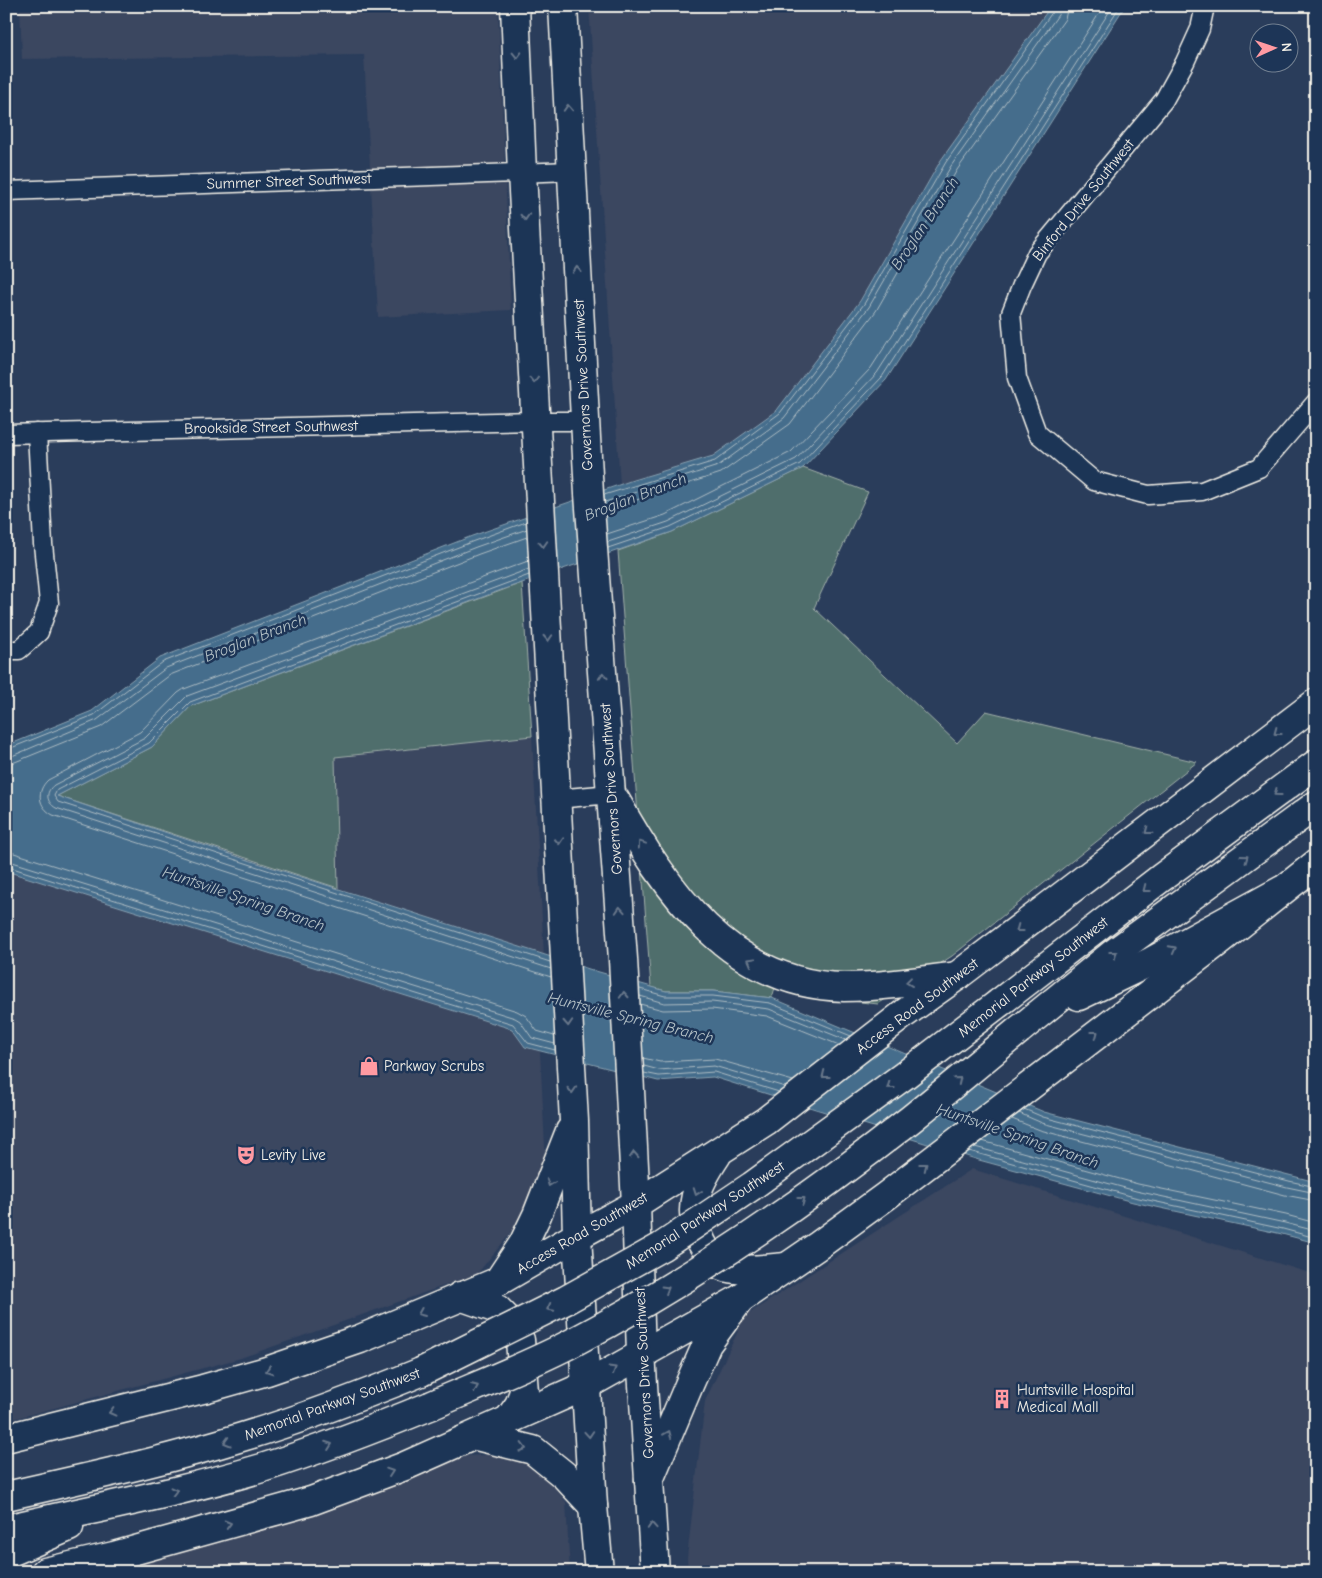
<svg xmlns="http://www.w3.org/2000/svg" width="1322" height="1578" font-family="'Comic Neue',sans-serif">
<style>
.built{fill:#3a4660}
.green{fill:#506e6c;stroke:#a2b0aa}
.water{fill:#446d8c;stroke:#8aa2b1}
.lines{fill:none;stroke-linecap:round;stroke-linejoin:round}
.shore{stroke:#aebcc3;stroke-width:1}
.minor-casing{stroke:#f4f1e8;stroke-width:21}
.primary-casing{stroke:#f4f1e8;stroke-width:31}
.trunk-casing{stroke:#f4f1e8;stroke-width:31}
.motorway-casing{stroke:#f4f1e8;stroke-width:31}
.minor{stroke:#1d3557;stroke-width:18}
.primary{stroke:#1d3557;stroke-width:28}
.trunk{stroke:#1d3557;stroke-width:28}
.motorway{stroke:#1d3557;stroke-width:28}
.motorway-bridge-casing{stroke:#f4f1e8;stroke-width:31;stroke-linecap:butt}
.motorway-bridge{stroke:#1d3557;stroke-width:28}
.oneway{stroke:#68778a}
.labels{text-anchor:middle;stroke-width:5;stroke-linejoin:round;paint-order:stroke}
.street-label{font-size:15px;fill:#f4f1e8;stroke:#1d3557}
.poi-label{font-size:15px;fill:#f4f1e8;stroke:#1d3557;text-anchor:start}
.water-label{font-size:16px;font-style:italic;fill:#b6c3c8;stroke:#1d3557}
</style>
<rect width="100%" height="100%" fill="#2a3d5b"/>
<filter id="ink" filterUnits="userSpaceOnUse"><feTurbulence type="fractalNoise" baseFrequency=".02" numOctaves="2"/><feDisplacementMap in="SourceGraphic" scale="10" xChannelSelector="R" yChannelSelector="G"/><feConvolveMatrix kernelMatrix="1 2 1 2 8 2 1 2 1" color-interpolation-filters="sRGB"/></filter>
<g filter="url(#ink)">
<g class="built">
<path d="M20,6H498L511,310L378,317L364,55L22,59Z"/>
<path d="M589,6H1051L941,160L860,301L777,410L713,456L620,485Z"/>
<path d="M532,736L544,955L338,888L335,757Z"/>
<path d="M6,871L512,1029L525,1047L540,1051L546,1165L514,1229L477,1274L241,1358L6,1421Z"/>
<path d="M972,1169L1316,1275V1572H688L687,1558L705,1401L745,1316Z"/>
<path d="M501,1454L539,1468L566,1502L570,1572H103L314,1514L466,1456Z"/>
</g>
<g class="green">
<path d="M803,468L868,492L814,608L957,743L986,711L1197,762L952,956L878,1004L816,997L776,984L772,998L713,991H666L651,987L618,551L672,532Z"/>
<path d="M522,583L532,736L335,757L338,888L57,796L152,747L191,706Z"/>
</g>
<path class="water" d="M1051,6H1125L886,380L803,468L672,532L504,589L191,706L152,747L57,796L242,858L592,970L666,991H713L772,998L1044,1112L1316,1182V1243L1282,1234L1133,1202L979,1160L713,1077L658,1081L525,1047L512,1029L6,871V746L92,711L160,658L472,536L633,480L713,456L777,410L860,301L941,160Z"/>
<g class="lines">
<g class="shore">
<path d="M604,495L715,461L780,413L864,304L946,162L1053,11L1054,6"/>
<path d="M605,502L718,466L784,418L869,307L951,166L1058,15L1061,6"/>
<path d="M605,510L721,473L790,424L876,311L957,170L1065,19L1068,6"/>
<path d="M607,534L665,515L791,452L871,368L1104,6"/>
<path d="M608,542L668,522L796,459L877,373L1113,6"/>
<path d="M608,548L670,527L800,464L882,377L1120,6"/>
<path d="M528,561L184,689L178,693L140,732L48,780C36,791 38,807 53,815L551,977"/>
<path d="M529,569L187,696L145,738L54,785C45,792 46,802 56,808L551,969"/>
<path d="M529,575L190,702L149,743L57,790L54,796L58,802L550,962"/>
<path d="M6,750L94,715L163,662L474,541L526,522"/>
<path d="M6,756H12L97,720L166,668L476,547L527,529"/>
<path d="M6,764L15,762L101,727L170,675L479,554L527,537"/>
<path d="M6,852L14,853L517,1011L526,1016L537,1031L554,1036"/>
<path d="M6,860L515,1018L520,1021L532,1038L555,1044"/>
<path d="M6,866L513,1024L528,1043L555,1050"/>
<path d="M640,989L665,996H713L770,1003L851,1036"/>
<path d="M640,996L664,1003L712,1002L769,1009L846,1040"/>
<path d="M640,1004L663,1010L712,1009L767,1016L839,1045"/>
<path d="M643,1058L660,1062L715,1059L793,1081"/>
<path d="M644,1066L659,1070L714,1066L785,1087"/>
<path d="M644,1073L659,1076L714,1072L779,1092"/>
<path d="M1024,1109L1043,1117L1289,1181L1316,1187"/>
<path d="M1019,1113L1042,1123L1287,1187L1316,1193"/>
<path d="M1012,1119L1040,1130L1285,1195L1316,1201"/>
<path d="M982,1141L1138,1184L1286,1215L1316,1223"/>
<path d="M975,1147L1136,1191L1285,1223L1316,1231"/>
<path d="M969,1151L1134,1197L1283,1229L1316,1238"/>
</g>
<defs>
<g id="minor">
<path d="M1205,6L1200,29L1185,62L1164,100L1037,253L1022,285L1011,313L1017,378L1037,433L1094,481L1148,495L1202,491L1259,468L1316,402"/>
<path d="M6,191L572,171"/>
<path d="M6,434L536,421H585"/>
<path d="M6,650H19L39,632L49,603L43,544L37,433"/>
<path d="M556,799L611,794"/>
</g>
<g id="primary">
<path d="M563,6L589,494L623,959L636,1204L641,1353L649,1480"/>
<path d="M616,801C666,890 730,985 844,987C882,987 920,981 957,976"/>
<path d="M501,1277L523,1244L537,1215L570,1131"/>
<path d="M460,1296L497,1309L506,1318L520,1340L524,1392L519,1405L507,1422"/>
<path d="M6,1438L203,1389L267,1371L360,1339L499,1281L577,1236L574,1121L522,173L515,6"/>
<path d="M45,1572L114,1556L311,1501L405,1466L585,1386L740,1299"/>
</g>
<g id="trunk">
<path d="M717,1155C697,1185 685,1208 702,1243C706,1251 715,1262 722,1266C736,1273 772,1268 787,1267"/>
<path d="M476,1436L533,1450L564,1475L593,1506"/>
<path d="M599,1572L593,1506L577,1236L636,1204L766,1121L905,1013L957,976L1316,703"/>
<path d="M655,1572L649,1480L689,1385L707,1344L740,1299L819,1245L886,1196L1218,942L1316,864"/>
</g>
<g id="motorway">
<path d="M1079,996L1152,961L1282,890"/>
<path d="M999,1003L1161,878L1316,764"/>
<path d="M1019,1030L1114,953L1316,805"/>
<path d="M6,1496C85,1478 165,1461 242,1437C303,1419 362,1396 421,1372"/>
<path d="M6,1529C91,1509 178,1493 262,1468C319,1450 374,1429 430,1406"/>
<path d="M6,1554L69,1527"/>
</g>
</defs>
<use href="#minor" class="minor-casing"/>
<use href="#primary" class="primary-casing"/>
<use href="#trunk" class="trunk-casing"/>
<use href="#motorway" class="motorway-casing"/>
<use href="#minor" class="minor"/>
<use href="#primary" class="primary"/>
<use href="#trunk" class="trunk"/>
<use href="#motorway" class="motorway"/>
<defs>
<g id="motorway-bridge">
<path d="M421,1372L566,1300L661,1247L752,1186L905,1075L999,1003"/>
<path d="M430,1406C476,1386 523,1368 568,1345C689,1282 804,1203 911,1119C947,1090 983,1060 1019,1030"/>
</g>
</defs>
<use href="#motorway-bridge" class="motorway-bridge-casing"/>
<use href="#motorway-bridge" class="motorway-bridge"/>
</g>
<defs><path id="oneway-chevron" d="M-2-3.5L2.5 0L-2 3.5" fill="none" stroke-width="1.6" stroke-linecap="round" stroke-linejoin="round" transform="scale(1.25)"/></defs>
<g class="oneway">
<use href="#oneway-chevron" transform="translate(517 55) rotate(88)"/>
<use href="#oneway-chevron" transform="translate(568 108) rotate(-93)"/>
<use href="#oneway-chevron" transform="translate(525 217) rotate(87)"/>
<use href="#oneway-chevron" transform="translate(577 270) rotate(-93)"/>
<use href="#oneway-chevron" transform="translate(534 380) rotate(87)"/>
<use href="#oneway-chevron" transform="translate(543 544) rotate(87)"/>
<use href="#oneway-chevron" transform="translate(548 638) rotate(87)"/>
<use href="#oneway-chevron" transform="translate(603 676) rotate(-94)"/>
<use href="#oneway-chevron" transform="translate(1277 732) rotate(143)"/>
<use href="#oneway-chevron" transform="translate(1277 793) rotate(144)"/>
<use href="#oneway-chevron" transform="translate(1148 831) rotate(143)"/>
<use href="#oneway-chevron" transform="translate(559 841) rotate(87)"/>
<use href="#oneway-chevron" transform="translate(641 844) rotate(-124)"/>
<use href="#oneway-chevron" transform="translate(1245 858) rotate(-36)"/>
<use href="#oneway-chevron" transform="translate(1146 889) rotate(142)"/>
<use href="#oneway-chevron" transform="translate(620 910) rotate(-94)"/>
<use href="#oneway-chevron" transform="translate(1019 929) rotate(143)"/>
<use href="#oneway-chevron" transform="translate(1173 949) rotate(-28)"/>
<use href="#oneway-chevron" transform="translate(1114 954) rotate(-38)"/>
<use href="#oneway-chevron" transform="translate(751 961) rotate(-151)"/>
<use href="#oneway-chevron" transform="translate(909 982) rotate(173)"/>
<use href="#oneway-chevron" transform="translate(624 995) rotate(-93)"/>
<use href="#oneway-chevron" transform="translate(568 1023) rotate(87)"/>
<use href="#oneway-chevron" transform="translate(1095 1034) rotate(-37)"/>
<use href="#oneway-chevron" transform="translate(825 1075) rotate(142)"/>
<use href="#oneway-chevron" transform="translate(958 1080) rotate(-39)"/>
<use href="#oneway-chevron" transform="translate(890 1086) rotate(144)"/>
<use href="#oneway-chevron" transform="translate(572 1090) rotate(87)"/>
<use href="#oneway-chevron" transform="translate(634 1155) rotate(-93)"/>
<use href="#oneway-chevron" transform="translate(924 1166) rotate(-38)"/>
<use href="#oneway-chevron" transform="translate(550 1183) rotate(111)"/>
<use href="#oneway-chevron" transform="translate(697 1192) rotate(110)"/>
<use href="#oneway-chevron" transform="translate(802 1200) rotate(-37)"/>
<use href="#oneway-chevron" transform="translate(666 1289) rotate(-31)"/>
<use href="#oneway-chevron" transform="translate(550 1308) rotate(153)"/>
<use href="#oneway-chevron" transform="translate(421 1313) rotate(157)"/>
<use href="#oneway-chevron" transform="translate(613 1369) rotate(-30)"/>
<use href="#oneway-chevron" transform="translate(269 1370) rotate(162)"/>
<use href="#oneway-chevron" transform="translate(475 1387) rotate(-23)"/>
<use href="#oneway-chevron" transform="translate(112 1412) rotate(166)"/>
<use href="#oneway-chevron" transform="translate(589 1434) rotate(86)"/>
<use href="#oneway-chevron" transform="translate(668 1434) rotate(-67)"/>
<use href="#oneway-chevron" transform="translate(227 1442) rotate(164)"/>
<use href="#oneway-chevron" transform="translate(329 1445) rotate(-20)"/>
<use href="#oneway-chevron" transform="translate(523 1448) rotate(14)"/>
<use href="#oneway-chevron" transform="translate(390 1472) rotate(-19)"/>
<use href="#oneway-chevron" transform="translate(174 1491) rotate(-14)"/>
<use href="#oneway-chevron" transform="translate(228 1524) rotate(-16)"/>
<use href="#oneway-chevron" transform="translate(652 1526) rotate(-94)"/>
</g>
</g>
<defs>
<symbol id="shop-bare" viewBox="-9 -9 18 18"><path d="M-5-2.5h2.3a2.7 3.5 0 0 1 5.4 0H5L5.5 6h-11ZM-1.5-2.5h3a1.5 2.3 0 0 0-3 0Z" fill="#ff9aa2" stroke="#1d3557" stroke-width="2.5" paint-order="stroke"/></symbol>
<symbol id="theatre-bare" viewBox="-9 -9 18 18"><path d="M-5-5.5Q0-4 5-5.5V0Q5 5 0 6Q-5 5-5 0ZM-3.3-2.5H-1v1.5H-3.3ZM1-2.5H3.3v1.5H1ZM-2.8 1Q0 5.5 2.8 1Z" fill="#ff9aa2" stroke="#1d3557" stroke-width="2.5" paint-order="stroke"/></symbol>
<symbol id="building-bare" viewBox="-9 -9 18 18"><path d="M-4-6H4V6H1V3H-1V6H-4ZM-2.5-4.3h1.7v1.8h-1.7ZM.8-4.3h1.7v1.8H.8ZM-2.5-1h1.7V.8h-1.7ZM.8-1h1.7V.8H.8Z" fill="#ff9aa2" stroke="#1d3557" stroke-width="2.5" paint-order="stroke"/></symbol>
</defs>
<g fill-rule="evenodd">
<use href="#shop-bare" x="355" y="1052" width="28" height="28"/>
<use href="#theatre-bare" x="232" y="1141" width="28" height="28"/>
<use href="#building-bare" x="988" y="1385" width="28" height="28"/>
</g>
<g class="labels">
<g class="street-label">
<text transform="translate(289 181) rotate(-2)" y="5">Summer Street Southwest</text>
<text transform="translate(1083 200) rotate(-51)" y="5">Binford Drive Southwest</text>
<text transform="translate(583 385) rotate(-93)" y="5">Governors Drive Southwest</text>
<text transform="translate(271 427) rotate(-1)" y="5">Brookside Street Southwest</text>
<text transform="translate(611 789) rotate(-94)" y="5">Governors Drive Southwest</text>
<text transform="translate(1033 977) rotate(-38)" y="5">Memorial Parkway Southwest</text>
<text transform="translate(917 1006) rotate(-37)" y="5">Access Road Southwest</text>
<text transform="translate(705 1215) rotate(-33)" y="5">Memorial Parkway Southwest</text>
<text transform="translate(582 1233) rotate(-30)" y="5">Access Road Southwest</text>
<text transform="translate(644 1373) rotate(-93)" y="5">Governors Drive Southwest</text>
<text transform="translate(332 1404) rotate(-20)" y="5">Memorial Parkway Southwest</text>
</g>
<g class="poi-label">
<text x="384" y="1071">Parkway Scrubs</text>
<text x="261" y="1160">Levity Live</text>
<text x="1017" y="1395">Huntsville Hospital<tspan x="1017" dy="17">Medical Mall</tspan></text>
</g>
<g class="water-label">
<text transform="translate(924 223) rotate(-56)" y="6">Broglan Branch</text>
<text transform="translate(635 496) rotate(-21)" y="6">Broglan Branch</text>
<text transform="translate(255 637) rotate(-21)" y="6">Broglan Branch</text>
<text transform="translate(244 898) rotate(19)" y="6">Huntsville Spring Branch</text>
<text transform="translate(631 1017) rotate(14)" y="6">Huntsville Spring Branch</text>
<text transform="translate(1018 1135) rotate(19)" y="6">Huntsville Spring Branch</text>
</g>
</g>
<rect width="1322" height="1578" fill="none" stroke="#1d3557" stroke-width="25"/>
<rect x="12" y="12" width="1297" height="1553" fill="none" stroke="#f4f1e8" stroke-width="2" filter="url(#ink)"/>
<g transform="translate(1274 48) rotate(87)"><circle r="24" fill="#1d3557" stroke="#738091"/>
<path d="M0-4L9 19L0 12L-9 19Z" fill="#ff9aa2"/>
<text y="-8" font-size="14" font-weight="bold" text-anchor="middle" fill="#f4f1e8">N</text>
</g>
</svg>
